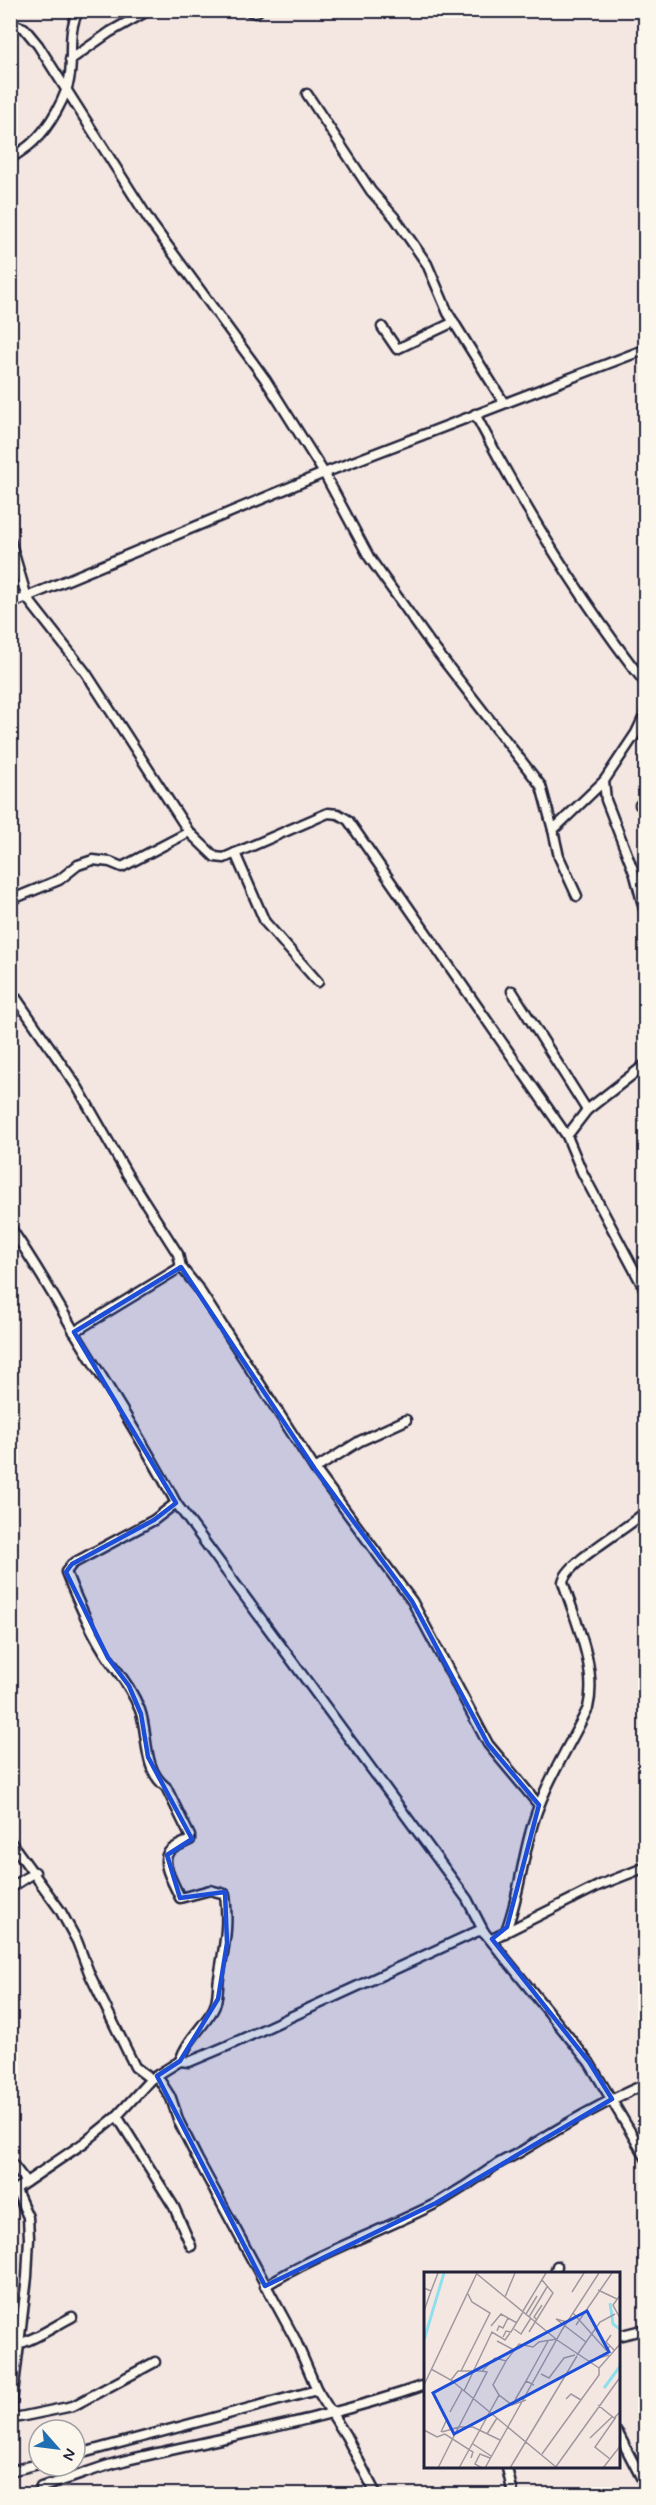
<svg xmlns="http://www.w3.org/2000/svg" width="656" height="2505" font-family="Mynerve,sans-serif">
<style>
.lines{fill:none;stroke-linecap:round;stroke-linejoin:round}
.street-casing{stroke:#22223b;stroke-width:13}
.street{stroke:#fbf7ec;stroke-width:8}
.marked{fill:#1d4ed8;fill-opacity:0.2;stroke:#1d4ed8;stroke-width:4.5;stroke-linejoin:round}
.inset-river{fill:none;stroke:#8fdfec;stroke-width:3}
.inset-road{fill:none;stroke:#a0989f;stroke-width:1.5}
.view{fill:#1d4ed8;fill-opacity:0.15;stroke:#1d4ed8;stroke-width:3}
.inset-edge{fill:none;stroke:#22223b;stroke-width:3}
</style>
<rect width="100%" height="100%" fill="#f4e7e2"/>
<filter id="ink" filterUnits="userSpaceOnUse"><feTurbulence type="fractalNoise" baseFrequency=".0167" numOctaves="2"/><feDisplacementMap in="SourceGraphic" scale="12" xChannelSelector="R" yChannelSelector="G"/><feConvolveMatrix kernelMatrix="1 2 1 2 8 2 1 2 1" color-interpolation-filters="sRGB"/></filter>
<g filter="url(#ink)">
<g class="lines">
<defs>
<g id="street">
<path d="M247,10L255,13L259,10"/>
<path d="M10,23L24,28L38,45L151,223L265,379L324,473L369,557L431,644L541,786L553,830L604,781"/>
<path d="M70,60L110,32L149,10"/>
<path d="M307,94L371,191L395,218L427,264L448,313L504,403"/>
<path d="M10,159C18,153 26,149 33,142C49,128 68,95 70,74C73,52 67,30 79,10"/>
<path d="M382,327L397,349L454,322"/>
<path d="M475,414C525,509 579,599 646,684"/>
<path d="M10,540L27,598L86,673L189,832L215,857L224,858L328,813L338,814L348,820L567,1136"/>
<path d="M10,604L324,473L646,349"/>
<path d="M646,712L636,733L604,781L606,800L635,875L646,917"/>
<path d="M640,805L646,801"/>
<path d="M553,830L559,857L577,896"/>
<path d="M235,853L265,922L318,982"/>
<path d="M10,900L59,880L78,865L93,860L110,862L122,867L189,832"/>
<path d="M512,991L587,1110"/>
<path d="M16,998L78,1088L127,1174L178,1254L181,1267L74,1332"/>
<path d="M646,1064L587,1110L567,1136L582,1172L646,1292"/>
<path d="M10,1227C34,1262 54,1296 75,1333C109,1389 145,1444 176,1503L467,1899L484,1932L589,2062L646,2158"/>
<path d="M181,1267L198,1288L315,1469L412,1601L488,1744L539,1805"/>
<path d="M315,1469L360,1441L406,1420"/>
<path d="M176,1503L154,1520L72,1564L66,1572C77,1600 92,1634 109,1659C122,1678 131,1688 140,1710C149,1735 142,1769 166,1787L190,1836V1840C184,1843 173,1847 169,1852C159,1863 176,1887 180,1898L210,1890L225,1894C229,1927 224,1946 219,1978C217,1989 219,2000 213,2010C203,2027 186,2041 180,2061"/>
<path d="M10,1841L60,1910L77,1941L90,1975L135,2067L151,2079"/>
<path d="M10,1888L35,1872"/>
<path d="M505,1933C518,1901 521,1867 530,1834C541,1789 568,1749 588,1708C598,1668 575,1620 563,1582C566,1562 629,1528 646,1511"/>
<path d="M492,1939L600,1885L646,1867"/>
<path d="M157,2076L171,2098L179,2122L197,2158L295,2339L317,2390L346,2436L376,2494"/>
<path d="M117,2116L174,2207L191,2246"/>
<path d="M10,2161L26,2182"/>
<path d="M10,2193L85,2142L117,2116L151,2079L180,2061L189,2062L227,2046L478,1931L484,1932"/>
<path d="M555,2274L557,2266"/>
<path d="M265,2286C320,2252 382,2231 439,2202C458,2191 475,2180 493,2167C503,2160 514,2156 525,2149C564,2125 603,2102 646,2084"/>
<path d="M618,2336L646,2329"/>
<path d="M18,2344C37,2339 54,2326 72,2317"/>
<path d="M10,2419L27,2277L29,2238L28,2217L16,2190"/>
<path d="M10,2419L73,2406L155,2362"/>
<path d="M618,2433L646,2487"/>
<path d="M75,2455L317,2390"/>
<path d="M507,2468L513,2494"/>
<path d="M10,2471L39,2464"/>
<path d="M43,2494L41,2487C69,2480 95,2468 123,2461C224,2437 327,2419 425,2385"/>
</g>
</defs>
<use href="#street" class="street-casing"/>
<use href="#street" class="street"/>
</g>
</g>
<path class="marked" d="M181,1267L315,1469L412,1601L488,1744L539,1805L507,1927L492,1939L589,2062L612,2099L436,2203L265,2286L157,2076L180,2061L218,1999L227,1943L225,1892L180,1898L167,1855L192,1839L148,1757L141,1714L129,1686L108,1658L66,1572L72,1564L154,1520L176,1503L74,1332Z"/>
<g transform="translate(424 2272)">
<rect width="196" height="196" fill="#f4e7e2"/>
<path class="inset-river" d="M186,31L189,52L197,58M0,68L20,1M180,116L197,93"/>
<path class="inset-road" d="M53,2L132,67M0,16L7,19L14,1M174,18L193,27M148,20L160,1M197,22L189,33L197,48M81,25L91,1M0,39L7,19M99,39L122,1M149,41L182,78L186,74M102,42L113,24M105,45L123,15M113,48L110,45L118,33M143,50L132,47L162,70M152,53L188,1M67,54L77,42L93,51M90,57L97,62L107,46M73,59L75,54L79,56L84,46M105,60L129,21L118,8M187,63L182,70L190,78M79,65L82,59L87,60L99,40M133,68L175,96M73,69L90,78M153,83L176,50L191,42M165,89L185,83M7,97L27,108L132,195M37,99L66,41L48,30L44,22M117,102L125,106L140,86L151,83M27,108L34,99H58L71,86L82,89L95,72L109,75L115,70L133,67M102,109L124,69M0,113L53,1M40,119L68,60L81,68L86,61M75,123L88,133L102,128M142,127L147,122L157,128M91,128L102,109L110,113M174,133L190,146L197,139M26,140L38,118M0,158L13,165L21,162L49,180L47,186M17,160L23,147L19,143M18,160L35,155H49L76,168M63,162L73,146M166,166L188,145M28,168L63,100L58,99M49,172L67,184M118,182L175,103V96L197,71M186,187L171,175L192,145M14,196L28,168M35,196L75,123L69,113L82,89M58,196L51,192L56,182L66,186M61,196L138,58L175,1M86,196L153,84M131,196L197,104M179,196L197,173"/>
<path class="view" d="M163,39L185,80L30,162L9,121Z"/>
<rect width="196" height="196" class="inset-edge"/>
</g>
<rect width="656" height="2505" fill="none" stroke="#fbf7ec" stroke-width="36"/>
<rect x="18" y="18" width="620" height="2469" fill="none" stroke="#22223b" stroke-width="2" filter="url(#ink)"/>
<g transform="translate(57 2448) rotate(118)"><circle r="28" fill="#fbf7ec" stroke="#a4a2a5" stroke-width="1.5"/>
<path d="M0-4.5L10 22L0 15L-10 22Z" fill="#1f6fb2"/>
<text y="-9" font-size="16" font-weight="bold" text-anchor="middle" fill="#22223b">N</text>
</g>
</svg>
